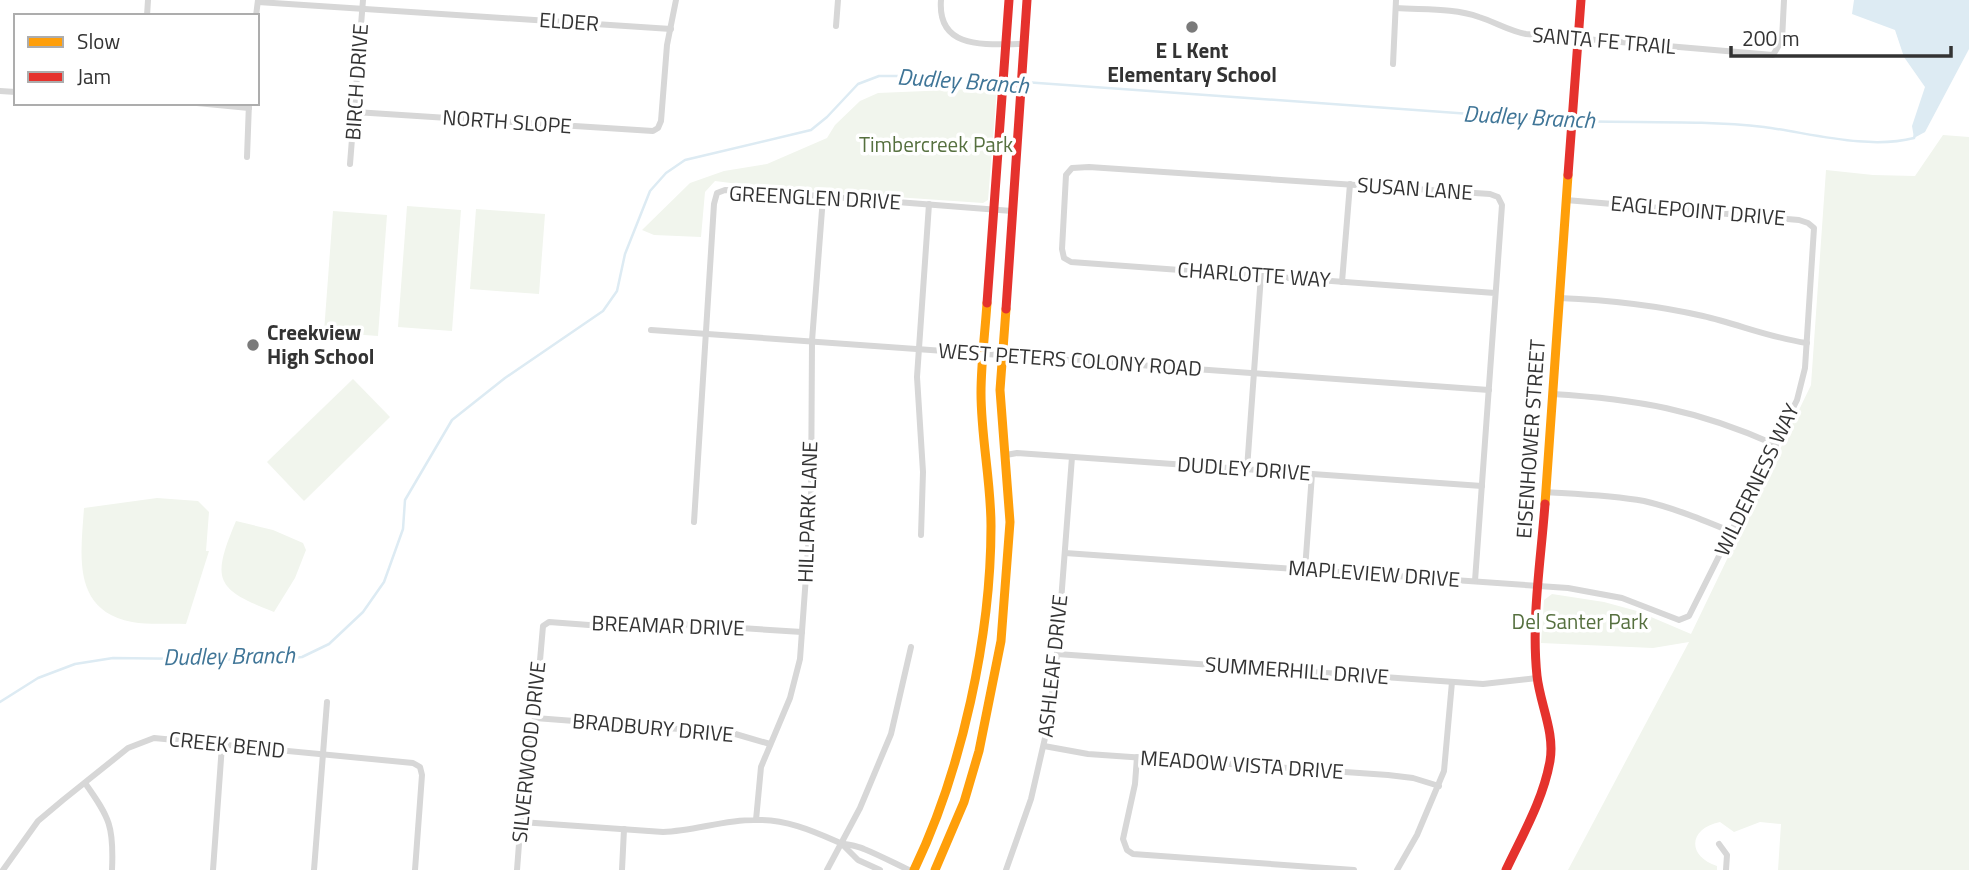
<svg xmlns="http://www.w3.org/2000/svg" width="1969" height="870" font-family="'Titillium Web',sans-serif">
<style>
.green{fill:#f1f5ed}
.water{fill:#ddebf3}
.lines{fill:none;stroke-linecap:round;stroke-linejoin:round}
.stream{stroke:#ddebf3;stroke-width:2.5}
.street{stroke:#d7d7d7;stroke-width:6}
.slow{stroke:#ff9f0a;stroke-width:9}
.jam{stroke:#e5322d;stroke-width:9}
.poi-dot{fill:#7a7a7a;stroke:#fff;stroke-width:2.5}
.labels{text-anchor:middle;stroke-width:7;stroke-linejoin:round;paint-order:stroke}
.street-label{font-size:21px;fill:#333;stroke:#fff}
.poi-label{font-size:21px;font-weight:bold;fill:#333;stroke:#fff}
.park-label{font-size:21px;fill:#56703f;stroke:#fff}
.water-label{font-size:23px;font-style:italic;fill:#3f7597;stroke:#fff}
</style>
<rect width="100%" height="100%" fill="#fff"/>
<g class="green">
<path d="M997,88L988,200L983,203L779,189L715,181L705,192L701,237L654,235L642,230L690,183L724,171L767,164L827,138L835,125L860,101L878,93Z"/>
<path d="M1943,135L1969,137V870H1778L1781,824L1760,822L1734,832L1720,822C1689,828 1686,856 1717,866V870H1568L1689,642L1653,648L1541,643L1544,600L1552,594L1604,602L1637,611L1691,634L1811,385L1826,170L1873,175L1915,176Z"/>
<path d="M407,206L461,210L452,331L398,327Z"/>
<path d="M476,209L545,214L539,294L470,289Z"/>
<path d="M333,211L387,215L378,336L324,332Z"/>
<path d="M353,379L390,417L304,501L267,462Z"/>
<path d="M157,498L198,501L209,512L206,551H209L186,624C168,623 149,625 132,622C71,610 81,554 84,508Z"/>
<path d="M236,521L273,530L303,543L306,550L295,578L274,612C215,589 211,580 236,521Z"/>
</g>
<path class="water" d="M1854,0H1969V49L1925,132L1914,138L1912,126L1925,87L1904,57L1895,30L1852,14Z"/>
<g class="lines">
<g class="stream">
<path d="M1024,82L1569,121"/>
<path d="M1575,121C1638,123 1702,120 1764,127C1810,133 1868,150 1914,138L1915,135"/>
<path d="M0,702L38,678L75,664L113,658L276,660L302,657L329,644L363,612L384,582L403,529L405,500L452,420L505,378L603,311L617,291L625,254L650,191L666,173L685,160L811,130L827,117L858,84L879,76H934L1000,81"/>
</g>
<g class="street">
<path d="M941,0C937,51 988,44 1024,44"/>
<path d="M258,2L671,29"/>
<path d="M1396,8C1423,10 1454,8 1479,17C1495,22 1509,31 1526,34L1773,55L1782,40L1784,0"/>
<path d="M147,16L148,0"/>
<path d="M256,16L258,0"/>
<path d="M836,26L838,0"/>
<path d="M1393,64L1396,0"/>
<path d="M0,91L16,92"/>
<path d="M197,103L249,108"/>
<path d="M355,112L653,131L658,128L661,121L667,45L676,0"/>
<path d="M247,157L249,103"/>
<path d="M350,164L363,0"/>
<path d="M1342,282L1350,184"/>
<path d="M1559,298C1608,300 1655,305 1703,316C1738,324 1771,338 1807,343"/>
<path d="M651,330L1489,390"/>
<path d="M1552,394C1637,399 1698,410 1776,445"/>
<path d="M1006,455L1017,453L1482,486"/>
<path d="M1247,469L1261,275"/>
<path d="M1545,492C1578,494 1611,495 1644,501C1674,508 1703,520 1732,532"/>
<path d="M694,522L714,204L717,193L725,190L769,192L1012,211"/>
<path d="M921,535L923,472L917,377L929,204"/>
<path d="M1065,553L1568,588L1622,598L1679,620L1689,616L1797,400L1805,368L1814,228L1808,223L1799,220L1566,200"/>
<path d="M1305,570L1312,474"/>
<path d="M1475,581L1502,205L1498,197L1490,194L1089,167L1072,168L1066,175L1062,249L1064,258L1071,262L1495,293"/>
<path d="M1057,654L1483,684L1537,678"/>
<path d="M535,718L732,733L770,744"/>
<path d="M1044,746L1088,754L1388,775L1413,778L1439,786"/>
<path d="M1137,757L1135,784L1123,839L1127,850L1133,854L1354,870"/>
<path d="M85,783C110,818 114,827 112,870"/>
<path d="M756,820L761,767L790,698L800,659L811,507L812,341L823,197"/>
<path d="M521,822L663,832C694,831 723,820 754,820C785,819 811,830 838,842C847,845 856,845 864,849C879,855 894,863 909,870"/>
<path d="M1719,844L1727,855L1726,870"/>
<path d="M843,845L858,860L880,870"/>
<path d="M3,870L38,821L63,800L128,748L154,738L413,763L420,767L422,775L415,870"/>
<path d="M213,870L222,745"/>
<path d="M314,870L327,702"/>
<path d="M517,870L526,752L535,718L543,626L549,622L589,625L633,621L802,632"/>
<path d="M622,870L624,829"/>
<path d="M827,870L860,808L891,734L911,647"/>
<path d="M1006,870L1031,799L1048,725L1057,654L1072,457"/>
<path d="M1397,870L1417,835L1444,771L1452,682"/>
</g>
<g class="slow">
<path d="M1545,504L1568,175"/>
<path d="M914,870C962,770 991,636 991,526C991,481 981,438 981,393C981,364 985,333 987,303"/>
<path d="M935,870L964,802L979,751L1001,641L1010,522L1000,390L1006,309"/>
</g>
<g class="jam">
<path d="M1568,175L1581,0"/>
<path d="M987,303L1009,0"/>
<path d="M1006,309L1027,0"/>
<path d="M1506,870C1523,834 1543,800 1550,761C1555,732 1540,704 1537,676C1531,619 1541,560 1545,504"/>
</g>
</g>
<g class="poi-dot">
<circle cx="1192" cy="27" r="7"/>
<circle cx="253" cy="345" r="7"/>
</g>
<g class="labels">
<g class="street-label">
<text transform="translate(569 22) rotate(4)" y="7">ELDER</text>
<text transform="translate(1604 41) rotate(5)" y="7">SANTA FE TRAIL</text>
<text transform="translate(357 82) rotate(-86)" y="7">BIRCH DRIVE</text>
<text transform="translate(507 122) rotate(4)" y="7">NORTH SLOPE</text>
<text transform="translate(1415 189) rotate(4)" y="7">SUSAN LANE</text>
<text transform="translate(815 198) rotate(3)" y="7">GREENGLEN DRIVE</text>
<text transform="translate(1698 211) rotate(5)" y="7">EAGLEPOINT DRIVE</text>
<text transform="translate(1254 275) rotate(4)" y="7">CHARLOTTE WAY</text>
<text transform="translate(1070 360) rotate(4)" y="7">WEST PETERS COLONY ROAD</text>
<text transform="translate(1531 439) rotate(-86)" y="7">EISENHOWER STREET</text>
<text transform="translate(1244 469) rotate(4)" y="7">DUDLEY DRIVE</text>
<text transform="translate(1757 480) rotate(-64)" y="7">WILDERNESS WAY</text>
<text transform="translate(808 512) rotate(-88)" y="7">HILLPARK LANE</text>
<text transform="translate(1374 574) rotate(4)" y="7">MAPLEVIEW DRIVE</text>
<text transform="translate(668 626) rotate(2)" y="7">BREAMAR DRIVE</text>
<text transform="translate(1053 666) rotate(-84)" y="7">ASHLEAF DRIVE</text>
<text transform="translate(1297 671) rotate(4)" y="7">SUMMERHILL DRIVE</text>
<text transform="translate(653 728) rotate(5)" y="7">BRADBURY DRIVE</text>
<text transform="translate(227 745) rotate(6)" y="7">CREEK BEND</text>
<text transform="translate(529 752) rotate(-84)" y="7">SILVERWOOD DRIVE</text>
<text transform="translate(1242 765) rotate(4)" y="7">MEADOW VISTA DRIVE</text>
</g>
<g class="poi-label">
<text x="1192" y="58">E L Kent<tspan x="1192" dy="24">Elementary School</tspan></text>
<text x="267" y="340" text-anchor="start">Creekview<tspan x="267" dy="24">High School</tspan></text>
</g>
<g class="park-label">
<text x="936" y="152">Timbercreek Park</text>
<text x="1580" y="629">Del Santer Park</text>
</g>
<g class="water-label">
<text transform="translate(963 81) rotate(4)" y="8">Dudley Branch</text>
<text transform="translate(1529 117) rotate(3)" y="8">Dudley Branch</text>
<text transform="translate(229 656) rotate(-1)" y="8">Dudley Branch</text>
</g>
</g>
<rect x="14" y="14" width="245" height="91" fill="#ffffff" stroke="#adadad" stroke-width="2"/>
<rect x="28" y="37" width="35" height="10" fill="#ff9f0a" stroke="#adadad" stroke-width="2"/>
<text x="77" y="49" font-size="21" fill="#333333">Slow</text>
<rect x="28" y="72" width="35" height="10" fill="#e5322d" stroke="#adadad" stroke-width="2"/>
<text x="77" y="84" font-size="21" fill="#333333">Jam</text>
<path d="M1731 46v10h220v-10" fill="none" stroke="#333333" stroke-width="3.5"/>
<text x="1742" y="46" font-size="21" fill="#333333" stroke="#ffffff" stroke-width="5" paint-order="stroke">200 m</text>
</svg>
